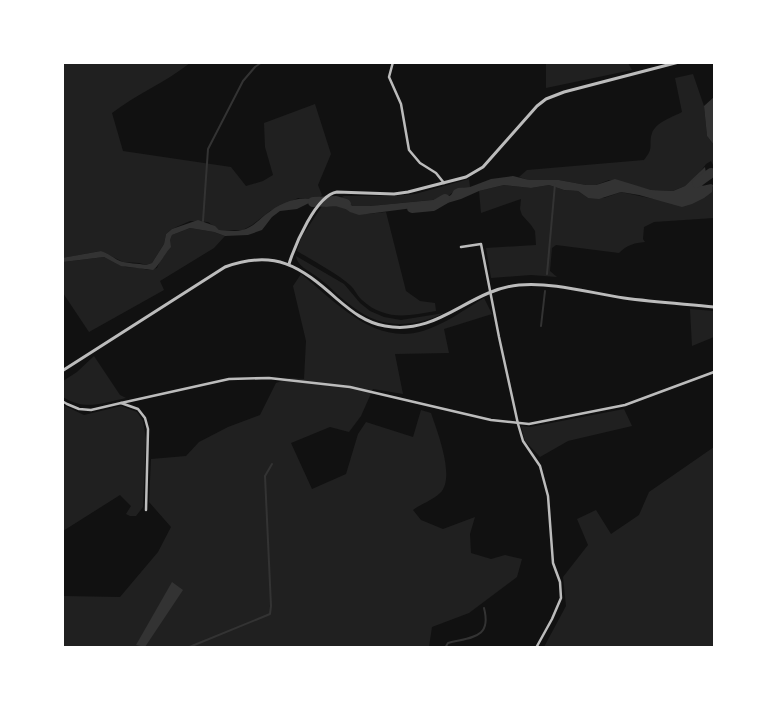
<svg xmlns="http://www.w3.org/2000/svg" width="777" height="710" font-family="Figtree,sans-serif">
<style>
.green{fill:#202020}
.water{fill:#333}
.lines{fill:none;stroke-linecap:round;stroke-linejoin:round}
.stream{stroke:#333;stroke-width:2}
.river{stroke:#333;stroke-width:10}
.minor{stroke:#bcbcbc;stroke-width:2.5}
.tertiary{stroke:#bcbcbc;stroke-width:3}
</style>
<rect width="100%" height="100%" fill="#111"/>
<g class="green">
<path d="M63,63H190C166,82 137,94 112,113L123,151L231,167L246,186L263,181L273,175L265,147L264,123L315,104L331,154L318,185L322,195L318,199L298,198L270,211L252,225L243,230H219L208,222L190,221L172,229L166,234L164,244L152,263L146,265L139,263L123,262L101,251L63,258Z"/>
<path d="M546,63H628L632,70L546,88Z"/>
<path d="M693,74L704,106L707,136L714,145V167L711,161L706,164L698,175L685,186L673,191L651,190L609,180L596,185H586L559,180H528L519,177L527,170L644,160C655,147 648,145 652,133C656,122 673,117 682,112L675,78Z"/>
<path d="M469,179L470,187C451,188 457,192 443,199L370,206H353L338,199L344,196H393L415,194Z"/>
<path d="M714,184V218L654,222L644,227L643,239L645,242C634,243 627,245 619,253L556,245L552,248L550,271L557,277L531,275L491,278L486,248L536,245L535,231L531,225L522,215L520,209L521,199L481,213L479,191L504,185L531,188L549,185L564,190L578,191L588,198H604L621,192L654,199L714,188Z"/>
<path d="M336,205L344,206C353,218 373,213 386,212L406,291L420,301L435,303L436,311C408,316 385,321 362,300C357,296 355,289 350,285C338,274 312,260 297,251L301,238L322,206L326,207Z"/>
<path d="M190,228L214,232L225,236L214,248L160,281L164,290L89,332L63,293V262L104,257L126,267L140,268L148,270L157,268L172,235Z"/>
<path d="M296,256L344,284L360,303L370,311L384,317L401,320L444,313C413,328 380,329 353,307C341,299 332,288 320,279C312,272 297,267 296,256Z"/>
<path d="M301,274C335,301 374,346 423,331C445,324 464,310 484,298L492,314L444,329L449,353L395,354L403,394L373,389L361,416L349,432L330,427L291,443L312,489L346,474L358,434L366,422L413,437L421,410L431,413C437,431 456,478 440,493C433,500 421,504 413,510L421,520L443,529L475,517L470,534L471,553L491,559L505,555L522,559L517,577L469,613L432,627L429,647L63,648V596L120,597L158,552L171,527L149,502L151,459L186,456L199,442L228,427L260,415L276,383L290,378L304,379L306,341L293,286Z"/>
<path d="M690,309L714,311V337L692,346Z"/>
<path d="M94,356L120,395L126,398C102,403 85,411 63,397V381L77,372Z"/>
<path d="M63,405L84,415L121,406L137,412L143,421L146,439L143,507L136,516H130L126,514L131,506L120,495L63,531Z"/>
<path d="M624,409L632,426L568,441L540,457L525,441L521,426L530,427Z"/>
<path d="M714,447V647H544L566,606L563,577L588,545L577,519L596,510L611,534L639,515L649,492Z"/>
</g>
<g class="water">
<path d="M714,97V145L707,136L704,106Z"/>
<path d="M705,167L707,179L702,186L711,184L713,185L712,192L704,198L692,204L682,207L639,195L621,192L599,199L588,198L578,191L564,190L549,185L531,188L504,185L479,191L461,199L444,204L359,215L350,212L340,205L326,207L309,203L297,209L280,211L272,217L262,230L248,235L225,236L214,232L190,228L172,235L170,240L171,247C165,253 159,266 153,270L121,266L104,257L63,262L62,258L101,251C108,253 113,258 120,261C128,264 138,263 146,265L152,263L164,244L166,234L172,229L198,220L215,226L219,230C226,230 235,232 242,230C251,228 258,221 265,215C285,199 305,193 329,204L338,199L353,206H370L443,199L451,195L454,190L458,188L470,187L491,179L513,176L529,180H559L586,185H596L615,179L651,190L673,191L685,186Z"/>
<path d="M172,582L183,590L145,647L136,645Z"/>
</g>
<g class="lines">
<g class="stream">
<path d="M203,221L208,149L243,81L255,67L262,62"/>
<path d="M547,274L555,184"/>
<path d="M541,326L545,291"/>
<path d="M187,648L270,614L271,606L265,476L272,464"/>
<path d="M445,648L448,643C471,637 492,639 484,608"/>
</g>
<g class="river">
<path d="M697,183L711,173"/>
<path d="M313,202L336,201L346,204"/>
<path d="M412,208L433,206L445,199"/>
</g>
<g class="minor">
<path d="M393,62L389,77L401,104L409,150L420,163L436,173L444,183"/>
<path d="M461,247L481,244L499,337L518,424L523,441L540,466L548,496L553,563L560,582L561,598L552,619L536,648"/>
<path d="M62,401L67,404L79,409L91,410L121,403L138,409L145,418L148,429L146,510"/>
<path d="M121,403L229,379L269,378L350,387L491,420L529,424L625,405L714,372"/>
</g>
<g class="tertiary">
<path d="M289,264C295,245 316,195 337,192L394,194L408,192L466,177L483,167L537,106L546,99L564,92L679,62"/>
<path d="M62,371L225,267C275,249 300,266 337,299C351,311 366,323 385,326C439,336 468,290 519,285C554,282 590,293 624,298C654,302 684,304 714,307"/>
</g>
</g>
<rect width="777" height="710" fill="none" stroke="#ffffff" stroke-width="128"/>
</svg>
